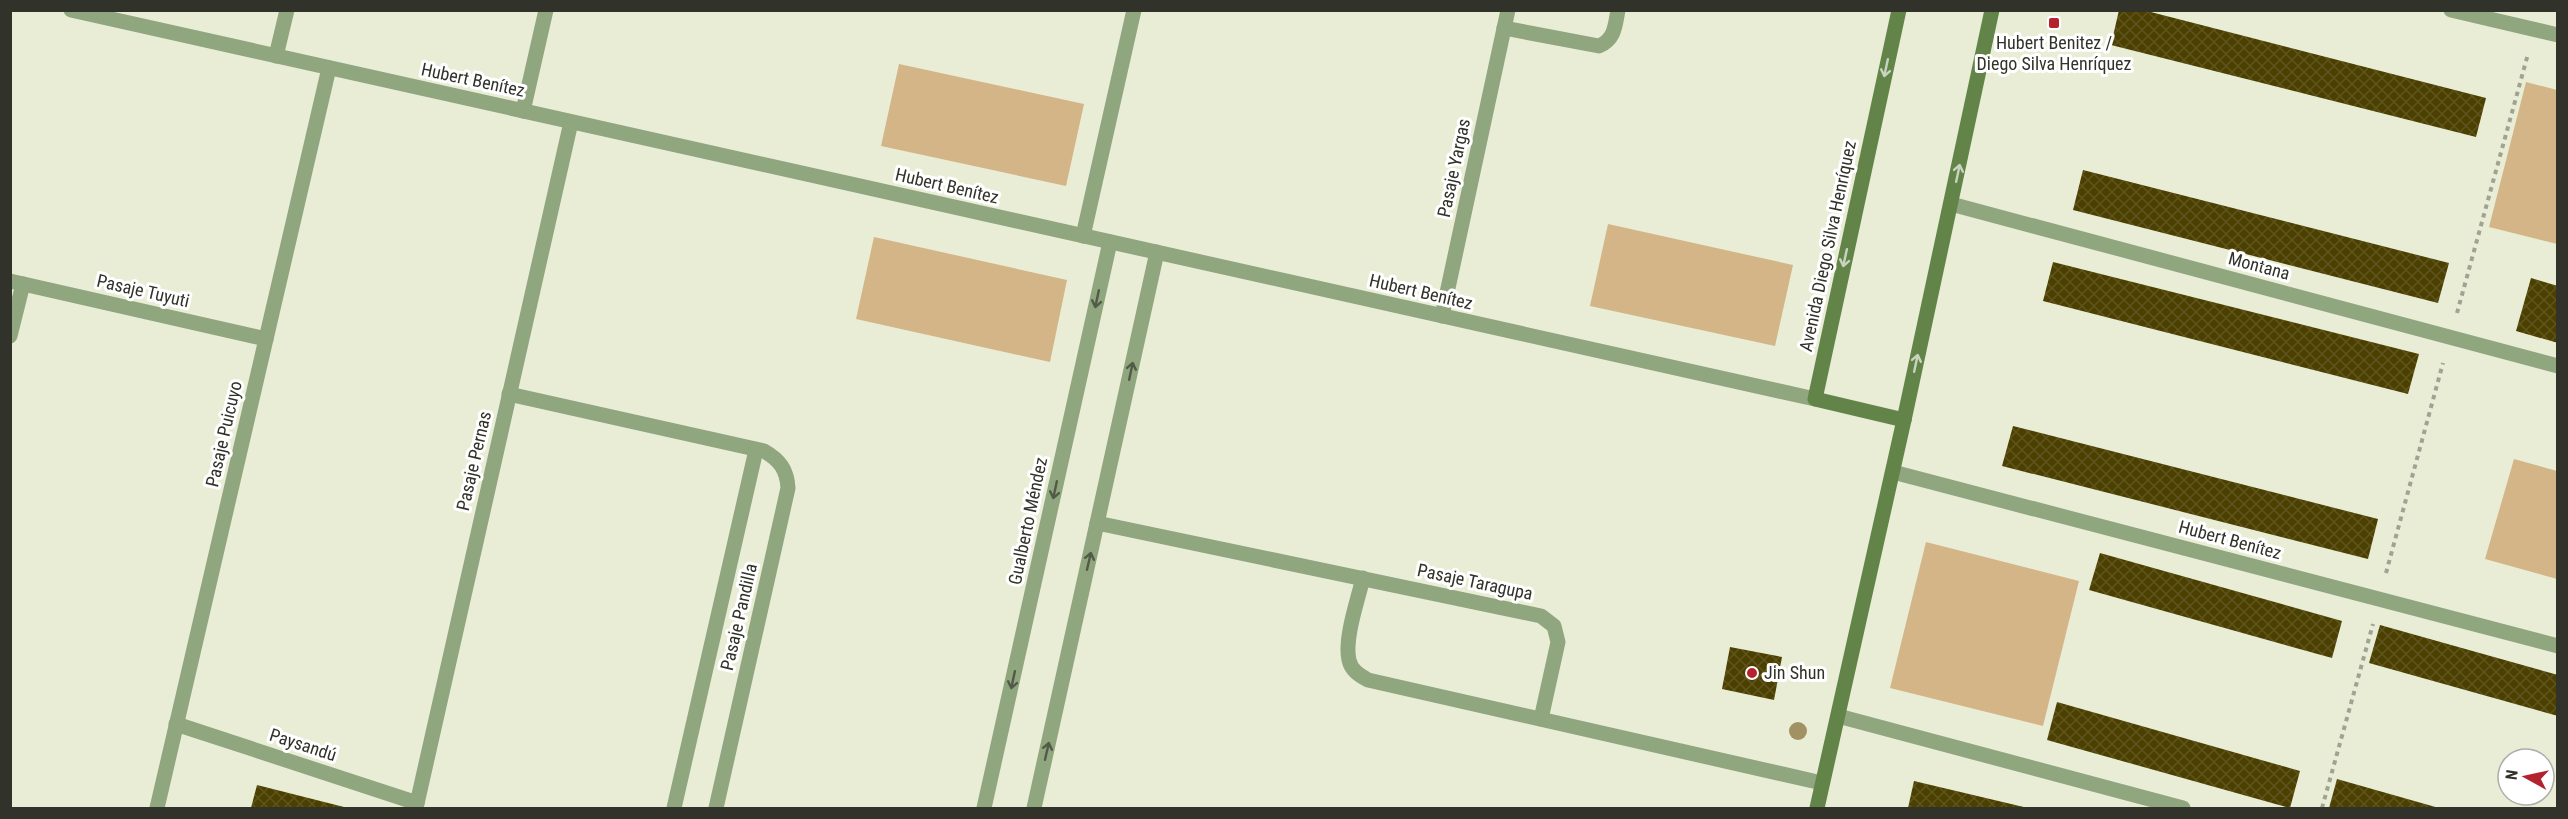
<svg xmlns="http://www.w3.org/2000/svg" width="2568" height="819" font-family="'Roboto Condensed',sans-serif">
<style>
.green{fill:#d3b587}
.building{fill:url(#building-cross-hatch)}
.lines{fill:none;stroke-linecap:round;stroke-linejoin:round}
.path{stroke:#a0a392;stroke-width:4;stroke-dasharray:4.5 4.5;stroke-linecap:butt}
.street{stroke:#8fa67f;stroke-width:15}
.secondary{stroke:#638449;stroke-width:15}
.tree{fill:#a29263}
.oneway{stroke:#c8d4bf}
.oneway2{stroke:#525b47}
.poi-dot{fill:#b4232d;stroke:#fff;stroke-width:2}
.labels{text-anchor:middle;stroke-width:6;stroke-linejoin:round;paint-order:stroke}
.poi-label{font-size:18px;fill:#313229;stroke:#fff}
.street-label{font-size:18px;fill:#313229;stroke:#fff}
</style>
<defs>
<pattern id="building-cross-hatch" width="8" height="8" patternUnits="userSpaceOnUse" patternTransform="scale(1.5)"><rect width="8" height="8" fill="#4c4000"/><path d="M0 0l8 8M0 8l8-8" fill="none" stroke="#5e541d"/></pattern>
</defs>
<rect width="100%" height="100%" fill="#e9edd6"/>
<g class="green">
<path d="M899,64L1084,104L1066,186L881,146Z"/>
<path d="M2526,82L2557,90V244L2489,227Z"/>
<path d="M1608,224L1793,265L1775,346L1590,306Z"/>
<path d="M874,237L1067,280L1050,362L856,319Z"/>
<path d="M2514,459L2557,471V579L2485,559Z"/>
<path d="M1926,542L2079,581L2043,726L1890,688Z"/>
</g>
<g class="building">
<path d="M2119,10H2143L2486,98L2476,137L2111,45Z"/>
<path d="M2083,170L2449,263L2438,303L2073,210Z"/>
<path d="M2053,262L2419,354L2408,394L2043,301Z"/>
<path d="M2531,278L2558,286V343L2516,331Z"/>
<path d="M2013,426L2378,519L2368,559L2002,466Z"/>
<path d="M2100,553L2342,621L2332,658L2089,590Z"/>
<path d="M2380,625L2558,675V716L2369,663Z"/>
<path d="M1730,647L1782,657L1774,700L1722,689Z"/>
<path d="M2057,702L2300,771L2290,808L2047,740Z"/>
<path d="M2337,779L2439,808H2329Z"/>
<path d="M1914,781L2028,808H1908Z"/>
<path d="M257,785L348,808H251Z"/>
</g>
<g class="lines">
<g class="path">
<path d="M2457,313L2528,54"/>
<path d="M2386,573L2443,363"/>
<path d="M2322,808L2373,624"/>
</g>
<g class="street">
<path d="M71,10L1815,399"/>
<path d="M2451,10L2558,35"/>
<path d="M1504,28L1599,46C1615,39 1615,26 1618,10"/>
<path d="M276,56L287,10"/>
<path d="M523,111L546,10"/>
<path d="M1951,204L2558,366"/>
<path d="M1083,236L1134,10"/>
<path d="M10,281L266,339"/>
<path d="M1442,316L1508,10"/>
<path d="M10,336L23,284"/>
<path d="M509,394L764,451C780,460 787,470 788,488L716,808"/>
<path d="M1893,472L2558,646"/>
<path d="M1097,523L1541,616L1554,626L1558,642L1541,719"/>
<path d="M1363,578C1358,599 1344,639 1349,660C1351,670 1359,675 1368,680L1822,783"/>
<path d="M1838,716L2183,808"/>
<path d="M176,724L417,803"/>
<path d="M157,808L329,68"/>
<path d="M416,808L571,122"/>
<path d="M674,808L756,450"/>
<path d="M984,808L1110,242"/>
<path d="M1034,808L1157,252"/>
</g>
<g class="secondary">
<path d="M1899,10L1815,399L1904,420"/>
<path d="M1817,808L1904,420L1992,10"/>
</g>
</g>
<circle class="tree" cx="1798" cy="731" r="9"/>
<defs><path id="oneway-shaft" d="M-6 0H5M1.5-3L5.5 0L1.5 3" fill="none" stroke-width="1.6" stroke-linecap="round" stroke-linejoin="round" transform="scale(1.5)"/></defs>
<g class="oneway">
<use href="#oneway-shaft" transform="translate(1886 68) rotate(102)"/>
<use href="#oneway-shaft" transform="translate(1958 173) rotate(-78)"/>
<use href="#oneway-shaft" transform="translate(1845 258) rotate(102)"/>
<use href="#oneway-shaft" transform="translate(1916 363) rotate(-78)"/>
</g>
<g class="oneway2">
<use href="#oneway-shaft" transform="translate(1097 299) rotate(102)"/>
<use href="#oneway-shaft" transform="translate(1131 371) rotate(-78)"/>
<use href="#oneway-shaft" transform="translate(1055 490) rotate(102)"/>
<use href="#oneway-shaft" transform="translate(1089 561) rotate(-77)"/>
<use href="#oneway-shaft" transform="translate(1013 680) rotate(102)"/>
<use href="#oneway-shaft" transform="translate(1047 751) rotate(-77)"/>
</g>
<g class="poi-dot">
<rect x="2048" y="17" width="12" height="12" rx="3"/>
<circle cx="1752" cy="673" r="6"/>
</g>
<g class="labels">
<g class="poi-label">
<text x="2054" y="49">Hubert Benitez /<tspan x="2054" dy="21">Diego Silva Henríquez</tspan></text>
<text x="1764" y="679" text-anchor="start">Jin Shun</text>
</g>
<g class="street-label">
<text transform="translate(473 80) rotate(12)" y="6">Hubert Benítez</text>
<text transform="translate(1454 168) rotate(-78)" y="6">Pasaje Yargas</text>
<text transform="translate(947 186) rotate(13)" y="6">Hubert Benítez</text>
<text transform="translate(1828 246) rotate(-78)" y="6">Avenida Diego Silva Henríquez</text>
<text transform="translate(2259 266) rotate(15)" y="6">Montana</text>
<text transform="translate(143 291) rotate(13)" y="6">Pasaje Tuyuti</text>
<text transform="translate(1421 292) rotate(13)" y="6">Hubert Benítez</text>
<text transform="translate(224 434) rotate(-77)" y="6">Pasaje Puicuyo</text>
<text transform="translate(474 461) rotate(-77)" y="6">Pasaje Pernas</text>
<text transform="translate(1028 521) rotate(-78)" y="6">Gualberto Méndez</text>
<text transform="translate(2230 540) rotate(15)" y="6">Hubert Benítez</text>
<text transform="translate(1475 582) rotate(12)" y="6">Pasaje Taragupa</text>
<text transform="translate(739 617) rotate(-77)" y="6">Pasaje Pandilla</text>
<text transform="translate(303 745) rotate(18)" y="6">Paysandú</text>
</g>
</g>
<rect width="2568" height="819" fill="none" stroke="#313229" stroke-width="24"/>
<g transform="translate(2526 777) rotate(278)"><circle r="28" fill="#ffffff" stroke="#adada9" stroke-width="1.5"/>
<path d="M0-4.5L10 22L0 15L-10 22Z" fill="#b4232d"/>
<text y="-9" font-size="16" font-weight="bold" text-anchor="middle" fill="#313229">N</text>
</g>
</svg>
